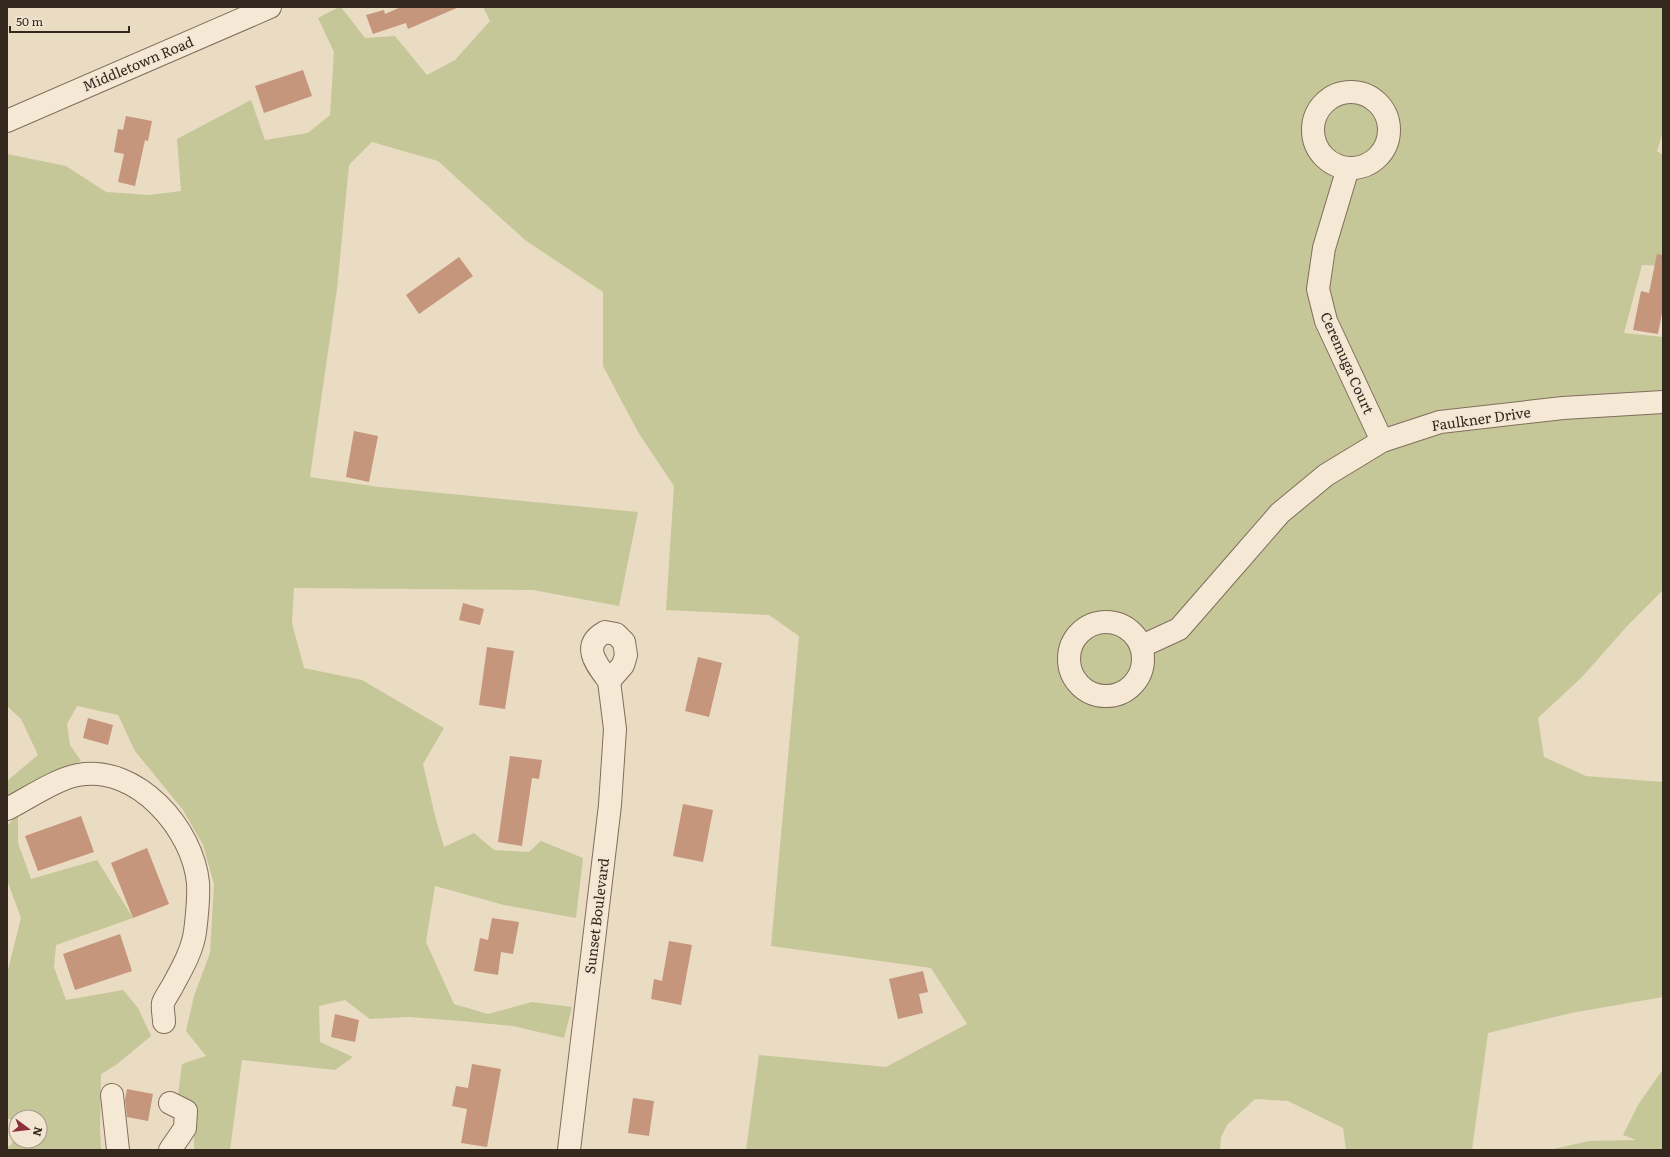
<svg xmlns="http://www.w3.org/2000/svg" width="1670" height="1157" font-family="Literata,serif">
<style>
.green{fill:#c5c798}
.building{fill:#c5957c}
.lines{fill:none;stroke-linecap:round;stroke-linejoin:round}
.minor-casing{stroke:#826d5c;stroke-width:24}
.minor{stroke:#f5e9d6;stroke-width:22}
.labels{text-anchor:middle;stroke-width:4;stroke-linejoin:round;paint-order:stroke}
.street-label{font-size:14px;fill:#33271e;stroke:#f2e6d2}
</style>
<rect width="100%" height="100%" fill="#eadbc3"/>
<g class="green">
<path d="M339,7H341L365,38L395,36L427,75L455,60L490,21L483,7H1662L1663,8V132L1657,151L1663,155V266L1642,265L1624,333L1663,337V590L1628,625L1582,677L1538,718L1544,757L1586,776L1663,782V997L1571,1013L1488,1033L1472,1150H1346L1343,1128L1288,1101L1255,1099L1227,1125L1221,1137L1220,1150H746L759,1055L886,1067L967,1024L931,968L771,946L799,636L769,615L666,610L674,486L638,432L603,366V292L525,240L438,161L372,142L349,165L337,289L310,477L379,487L638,512L619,606L533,590L294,588L292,623L304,668L362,680L444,728L423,764L435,816L444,847L474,833L494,850L529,852L541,841L583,858L576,918L504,905L435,886L426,942L454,1004L488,1014L532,1002L572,1007L564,1038L513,1026L461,1021L409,1017L370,1019L345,1000L319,1006L320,1042L353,1057L335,1070L242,1060L230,1150H194V1115L178,1095L182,1064L206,1056L186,1031L194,996L210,953L214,884L203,845L183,810L135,751L118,715L77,706L67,724L70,745L81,761L7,799V781L38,755L21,719L7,706V154L66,166L106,192L150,195L181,191L177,139L251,100L265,140L308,133L330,115L334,52L318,18Z"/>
<path d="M18,814V843L31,879L97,860L133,918L56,945L54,967L66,1000L123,990L138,1008L151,1036L116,1065L101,1074L100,1130L101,1150H7V1147L11,1145L16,1135V1141H40V1117H16V1122L7,1118V974L21,918L7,880V826Z"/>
<path d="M1663,1069V1150H1549L1589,1141L1636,1140L1623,1135L1638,1105Z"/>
</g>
<g class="building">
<path d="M401,7H459L408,29L406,23L373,34L366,15L384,10L385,14Z"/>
<path d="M303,70L312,96L264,113L255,86Z"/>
<path d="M126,116L152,121L148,141L145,140L135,186L118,182L124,154L114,152L118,129L123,130Z"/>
<path d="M1657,254L1663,255V313H1662L1658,334L1633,330L1641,291L1649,293Z"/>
<path d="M459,257L473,276L419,314L406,295Z"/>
<path d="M354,431L378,436L369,482L346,477Z"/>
<path d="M463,603L484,609L480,625L459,620Z"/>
<path d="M487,647L514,651L505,709L479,705Z"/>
<path d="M698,657L722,663L709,717L685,711Z"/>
<path d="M88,718L113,725L108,745L83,738Z"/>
<path d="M510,756L542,760L539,779L532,778L522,846L498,842Z"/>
<path d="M683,804L713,810L703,862L673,856Z"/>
<path d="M81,816L94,852L38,871L25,836Z"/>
<path d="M147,848L169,904L133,918L111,863Z"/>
<path d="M492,918L519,922L513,954L501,952L498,975L474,971L480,938L488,940Z"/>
<path d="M120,934L132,971L75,990L63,954Z"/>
<path d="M669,941L692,945L681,1005L651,999L654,979L662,981Z"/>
<path d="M923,971L928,992L919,994L923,1013L898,1019L889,979Z"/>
<path d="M335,1014L359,1020L355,1042L331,1037Z"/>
<path d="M472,1064L501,1069L487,1147L461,1143L467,1109L452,1106L456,1086L468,1088Z"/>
<path d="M127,1089L153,1094L148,1121L127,1117L125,1100Z"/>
<path d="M633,1098L654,1101L649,1136L628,1133Z"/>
</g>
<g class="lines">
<defs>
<g id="minor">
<circle cx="1351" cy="130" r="38"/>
<path d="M7,121L270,7"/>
<path d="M1348,168L1324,248L1318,289L1326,321L1382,441"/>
<circle cx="1106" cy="659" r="37"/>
<path d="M605,632L616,634L624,642L626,655L623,665L609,681C597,665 580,646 605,632Z"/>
<path d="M1142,646L1179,629L1280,513L1326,475L1382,441L1440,422L1563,408L1663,402"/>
<path d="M7,809C27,799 56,779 78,775C137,764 193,829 198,883C199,899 197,916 195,932C192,952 181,970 172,987C169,992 165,998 163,1003C162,1009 164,1016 164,1022"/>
<path d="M112,1095L118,1150"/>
<path d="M170,1150L185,1128L186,1111L170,1103"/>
<path d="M569,1150L610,805L615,729L609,681"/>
</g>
</defs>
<use href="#minor" class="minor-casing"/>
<use href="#minor" class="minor"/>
</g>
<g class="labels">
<g class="street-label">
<text transform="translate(138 64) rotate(-23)" y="5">Middletown Road</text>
<text transform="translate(1347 363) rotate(66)" y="5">Ceremuga Court</text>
<text transform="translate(1481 419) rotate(-8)" y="5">Faulkner Drive</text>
<text transform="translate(597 916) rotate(-83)" y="5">Sunset Boulevard</text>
</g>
</g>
<rect width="1670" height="1157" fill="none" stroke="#33271e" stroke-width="16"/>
<g transform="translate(28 1129) rotate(105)"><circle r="19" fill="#f2e6d2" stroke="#a69a8a"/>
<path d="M0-3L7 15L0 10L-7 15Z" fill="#8c3139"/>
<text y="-6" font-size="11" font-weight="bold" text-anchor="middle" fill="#33271e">N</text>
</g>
<path d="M10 26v6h119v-6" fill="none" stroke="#33271e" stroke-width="2"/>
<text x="16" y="26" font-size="12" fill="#33271e" stroke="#f2e6d2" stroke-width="3" paint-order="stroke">50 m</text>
</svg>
